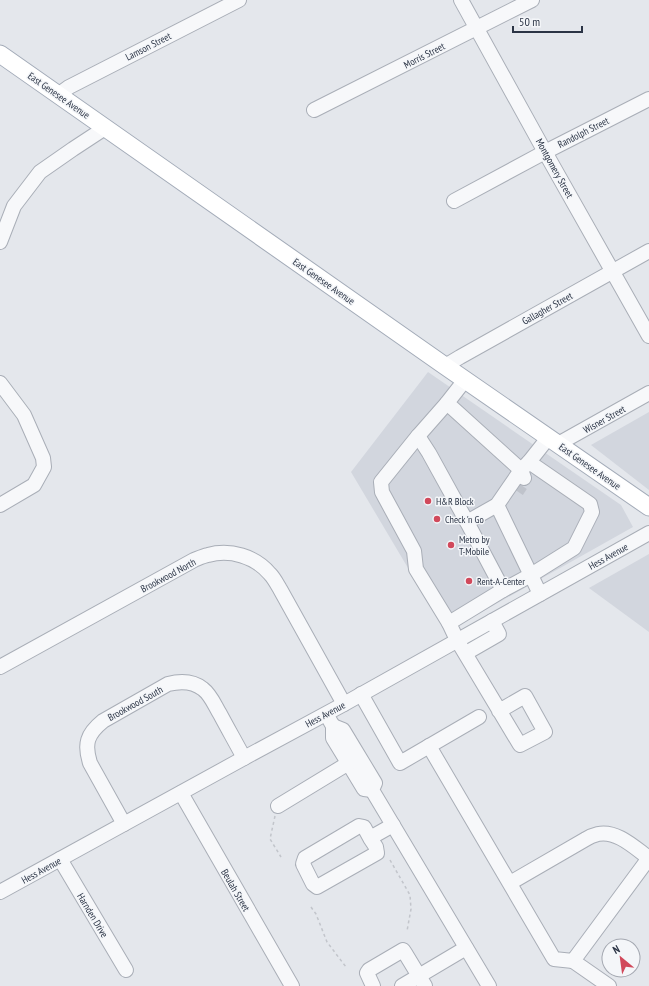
<svg xmlns="http://www.w3.org/2000/svg" width="649" height="986" font-family="'PT Sans Narrow',sans-serif">
<style>
.built{fill:#d2d6de}
.lines{fill:none;stroke-linecap:round;stroke-linejoin:round}
.minor-tunnel{stroke:#bfc3cb;stroke-width:14;stroke-dasharray:14 7;stroke-linecap:butt}
.minor-casing{stroke:#a9aeb7;stroke-width:16}
.major-casing{stroke:#a3abb8;stroke-width:19}
.path{stroke:#c2c5cb;stroke-width:1.5;stroke-dasharray:3 3;stroke-linecap:butt}
.minor{stroke:#f7f8fa;stroke-width:14}
.major{stroke:#fff;stroke-width:17}
.poi-dot{fill:#d1495b;stroke:#f4f6f9;stroke-width:1.5}
.labels{text-anchor:middle;stroke-width:3;stroke-linejoin:round;paint-order:stroke}
.street-label{font-size:10px;fill:#2b3445;stroke:#f4f6f9}
.poi-label{font-size:10px;fill:#2b3445;stroke:#f4f6f9;text-anchor:start}
</style>
<rect width="100%" height="100%" fill="#e4e7ec"/>
<g class="built">
<path d="M428,372L621,505L633,527L446,632L351,472Z"/>
<path d="M649,412V490L591,445Z"/>
<path d="M649,554V632L589,588Z"/>
</g>
<g class="lines">
<path class="minor-tunnel" d="M517,491L521,485"/>
<defs>
<g id="minor">
<path d="M461,0L545,152L649,336"/>
<path d="M58,95L69,87L239,0"/>
<path d="M314,110L532,0"/>
<path d="M454,201L545,152L649,99"/>
<path d="M0,242L14,206L40,172L73,149L105,128"/>
<path d="M445,366L460,357L649,251"/>
<path d="M465,380L447,403L521,470L524,478"/>
<path d="M0,383L24,415L43,458L44,467L34,485L0,505"/>
<path d="M447,403L418,436L381,482L382,492L414,551L416,569L449,623"/>
<path d="M418,436L429,453L467,522"/>
<path d="M558,444L649,393"/>
<path d="M497,505L540,594"/>
<path d="M503,590L467,522L497,505L521,470L529,462L548,438"/>
<path d="M466,653L499,634L492,621"/>
<path d="M0,667L194,560C199,558 203,556 208,555C230,549 255,556 270,574C274,578 277,584 280,589L344,704"/>
<path d="M361,694L400,763L479,717"/>
<path d="M499,711L525,696L545,732L520,745L457,640L449,623L503,590L531,575L574,548L592,512L590,504L529,462"/>
<path d="M329,719L333,726V738L364,789L372,790"/>
<path d="M333,726L343,730L375,783L372,790L489,986"/>
<path d="M429,746L554,959L573,961L649,858C635,848 617,830 598,834C594,835 589,837 586,839L510,883"/>
<path d="M181,793L292,986"/>
<path d="M278,806L357,758"/>
<path d="M124,824L90,763C84,744 87,734 103,721L168,684C180,681 193,681 203,689C211,695 215,706 220,714C228,729 236,743 244,758"/>
<path d="M370,838L376,847L377,853L317,887L313,884L303,864L305,858L359,826L364,827L370,838L393,825"/>
<path d="M60,859L126,970"/>
<path d="M0,892L244,758L344,704L649,533"/>
<path d="M573,961L609,986"/>
<path d="M373,986L367,973L369,970L403,950L405,953L425,986"/>
<path d="M402,986L466,948"/>
</g>
<path id="major" d="M0,54L445,366L649,507"/>
</defs>
<use href="#minor" class="minor-casing"/>
<use href="#major" class="major-casing"/>
<g class="path">
<path d="M275,816L270,839L281,857"/>
<path d="M390,860L410,895L411,909L407,931"/>
<path d="M311,907L316,914L327,942L346,967"/>
</g>
<use href="#minor" class="minor"/>
<use href="#major" class="major"/>
</g>
<g class="poi-dot">
<circle cx="428" cy="501" r="4"/>
<circle cx="437" cy="519" r="4"/>
<circle cx="451" cy="545" r="4"/>
<circle cx="469" cy="581" r="4"/>
</g>
<g class="labels">
<g class="street-label">
<text transform="translate(148 46) rotate(-27)" y="4">Lamson Street</text>
<text transform="translate(424 55) rotate(-27)" y="4">Morris Street</text>
<text transform="translate(59 95) rotate(35)" y="4">East Genesee Avenue</text>
<text transform="translate(583 132) rotate(-27)" y="4">Randolph Street</text>
<text transform="translate(555 168) rotate(61)" y="4">Montgomery Street</text>
<text transform="translate(324 281) rotate(35)" y="4">East Genesee Avenue</text>
<text transform="translate(547 308) rotate(-29)" y="4">Gallagher Street</text>
<text transform="translate(604 419) rotate(-29)" y="4">Wisner Street</text>
<text transform="translate(590 466) rotate(35)" y="4">East Genesee Avenue</text>
<text transform="translate(608 556) rotate(-29)" y="4">Hess Avenue</text>
<text transform="translate(168 575) rotate(-28)" y="4">Brookwood North</text>
<text transform="translate(135 703) rotate(-29)" y="4">Brookwood South</text>
<text transform="translate(325 714) rotate(-28)" y="4">Hess Avenue</text>
<text transform="translate(41 870) rotate(-29)" y="4">Hess Avenue</text>
<text transform="translate(236 890) rotate(60)" y="4">Beulah Street</text>
<text transform="translate(93 915) rotate(59)" y="4">Harnden Drive</text>
</g>
<g class="poi-label">
<text x="436" y="505">H&amp;R Block</text>
<text x="445" y="523">Check 'n Go</text>
<text x="459" y="543">Metro by<tspan x="459" dy="12">T-Mobile</tspan></text>
<text x="477" y="585">Rent-A-Center</text>
</g>
</g>
<g transform="translate(621 958) rotate(331)"><circle r="19" fill="#f4f6f9" stroke="#a4a8b1"/>
<path d="M0-3L7 15L0 10L-7 15Z" fill="#d1495b"/>
<text y="-6" font-size="11" font-weight="bold" text-anchor="middle" fill="#2b3445">N</text>
</g>
<path d="M513 26v6h69v-6" fill="none" stroke="#2b3445" stroke-width="2"/>
<text x="519" y="26" font-size="12" fill="#2b3445" stroke="#f4f6f9" stroke-width="3" paint-order="stroke">50 m</text>
</svg>
